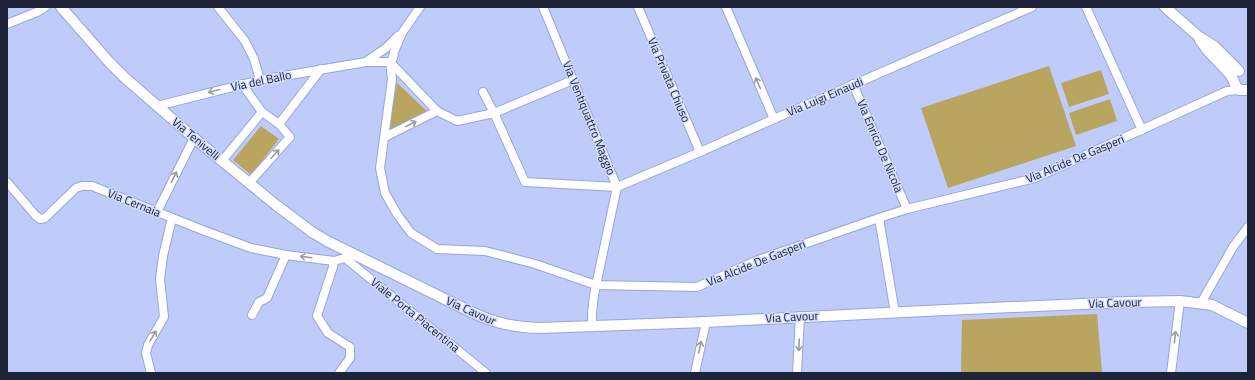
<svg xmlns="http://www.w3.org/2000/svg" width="1255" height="380" font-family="'Titillium Web',sans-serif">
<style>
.green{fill:#b9a460}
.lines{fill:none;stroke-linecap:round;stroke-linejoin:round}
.minor-casing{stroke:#96a5db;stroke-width:10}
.major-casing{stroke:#96a5db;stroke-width:12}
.minor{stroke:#fff;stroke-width:8}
.major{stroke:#fff;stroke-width:10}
.oneway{stroke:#9a9ca6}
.labels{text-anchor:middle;stroke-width:3;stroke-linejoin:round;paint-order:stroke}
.street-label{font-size:12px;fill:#1f2439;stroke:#cfdafc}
</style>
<rect width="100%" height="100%" fill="#bfccf9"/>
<g class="green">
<path d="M1049,66L1076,146L948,188L921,108Z"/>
<path d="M1101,70L1109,94L1069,107L1061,83Z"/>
<path d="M397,83L428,112L388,132Z"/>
<path d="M1110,99L1117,121L1076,135L1069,113Z"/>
<path d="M261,126L279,139L251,175L233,160Z"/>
<path d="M1097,314L1102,372L961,373L962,320Z"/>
</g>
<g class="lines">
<defs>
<g id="minor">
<path d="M218,7L245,41L254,59L260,80"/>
<path d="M543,7L617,187L594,295L592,314V326"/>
<path d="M638,7L700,152"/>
<path d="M726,7L774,119"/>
<path d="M1086,7L1142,130"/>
<path d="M7,24L37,12L45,7"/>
<path d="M367,61L386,48L398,36"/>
<path d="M390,62L392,79L380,168L385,193L397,214L411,233L437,249L485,251L535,264L596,285L697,287L758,260L879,218L907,209L1035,178L1227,91L1240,90"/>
<path d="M390,62L437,111L457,121L494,113L573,80"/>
<path d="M390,62L393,58L394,52L402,33L420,7"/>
<path d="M242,84L262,112"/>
<path d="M853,84L907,209"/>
<path d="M483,92L494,113L525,182L617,187L700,152L774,119L1032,7"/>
<path d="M157,106L260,80L366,62H390"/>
<path d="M279,124L321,69"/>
<path d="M385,137L437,111"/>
<path d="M222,161L262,112L279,124L290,137L249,183"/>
<path d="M7,182L36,216L40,219L45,218L76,188L82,186H92L205,231L251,248L286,255L334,261L345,258"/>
<path d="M157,212L194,138"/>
<path d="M879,218L895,313"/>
<path d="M345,258L486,373"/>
<path d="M334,261L333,267L317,316L328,333L350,347"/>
<path d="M1201,303L1233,247L1248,227"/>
<path d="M252,315L259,302L267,298L286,255"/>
<path d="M151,373L146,353L148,345L164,317L160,279L163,256L172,218"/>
<path d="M339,373L350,358V350"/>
<path d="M695,373L706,322"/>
<path d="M797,373L800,316"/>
<path d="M1171,373L1180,301"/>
</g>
<g id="major">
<path d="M61,7L109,62L124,77L194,138L276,205L312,232L327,241L459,306C488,321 507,327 540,328L706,322L924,311L1127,302L1180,301L1212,305L1248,323"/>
<path d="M1165,7L1198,36L1214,46L1239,71"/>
<path d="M1200,40L1208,51L1229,73L1233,79L1236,87L1240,90H1248"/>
</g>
</defs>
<use href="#minor" class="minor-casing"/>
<use href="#major" class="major-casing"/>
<use href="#minor" class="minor"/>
<use href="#major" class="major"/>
</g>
<defs><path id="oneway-shaft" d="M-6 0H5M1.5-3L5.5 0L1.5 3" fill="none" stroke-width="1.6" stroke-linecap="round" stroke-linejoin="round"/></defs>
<g class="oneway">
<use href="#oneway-shaft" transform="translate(758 83) rotate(-113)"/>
<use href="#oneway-shaft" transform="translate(214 91) rotate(166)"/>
<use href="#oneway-shaft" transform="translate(411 124) rotate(-26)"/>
<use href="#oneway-shaft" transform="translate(275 154) rotate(-48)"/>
<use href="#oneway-shaft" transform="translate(174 177) rotate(-63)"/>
<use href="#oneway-shaft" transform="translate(306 257) rotate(-173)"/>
<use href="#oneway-shaft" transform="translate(153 336) rotate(-60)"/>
<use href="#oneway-shaft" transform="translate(1175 337) rotate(-83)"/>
<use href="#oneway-shaft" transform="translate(799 345) rotate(93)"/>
<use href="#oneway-shaft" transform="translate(700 347) rotate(-78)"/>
</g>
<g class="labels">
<g class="street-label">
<text transform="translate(669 80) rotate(67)" y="4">Via Privata Chiuso</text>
<text transform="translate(261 81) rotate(-12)" y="4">Via del Ballo</text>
<text transform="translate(825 97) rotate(-23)" y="4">Via Luigi Einaudi</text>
<text transform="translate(589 118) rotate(68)" y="4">Via Ventiquattro Maggio</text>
<text transform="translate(196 139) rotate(40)" y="4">Via Tenivelli</text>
<text transform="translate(880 146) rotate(67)" y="4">Via Enrico De Nicola</text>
<text transform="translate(1075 159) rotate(-23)" y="4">Via Alcide De Gasperi</text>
<text transform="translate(134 203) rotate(22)" y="4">Via Cernaia</text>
<text transform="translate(756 263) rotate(-22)" y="4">Via Alcide De Gasperi</text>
<text transform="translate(1115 303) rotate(-2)" y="4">Via Cavour</text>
<text transform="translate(471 311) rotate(24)" y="4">Via Cavour</text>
<text transform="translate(415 315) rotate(39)" y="4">Viale Porta Piacentina</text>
<text transform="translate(792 317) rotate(-3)" y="4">Via Cavour</text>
</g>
</g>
<rect width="1255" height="380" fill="none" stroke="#1f2439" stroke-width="16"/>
</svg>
